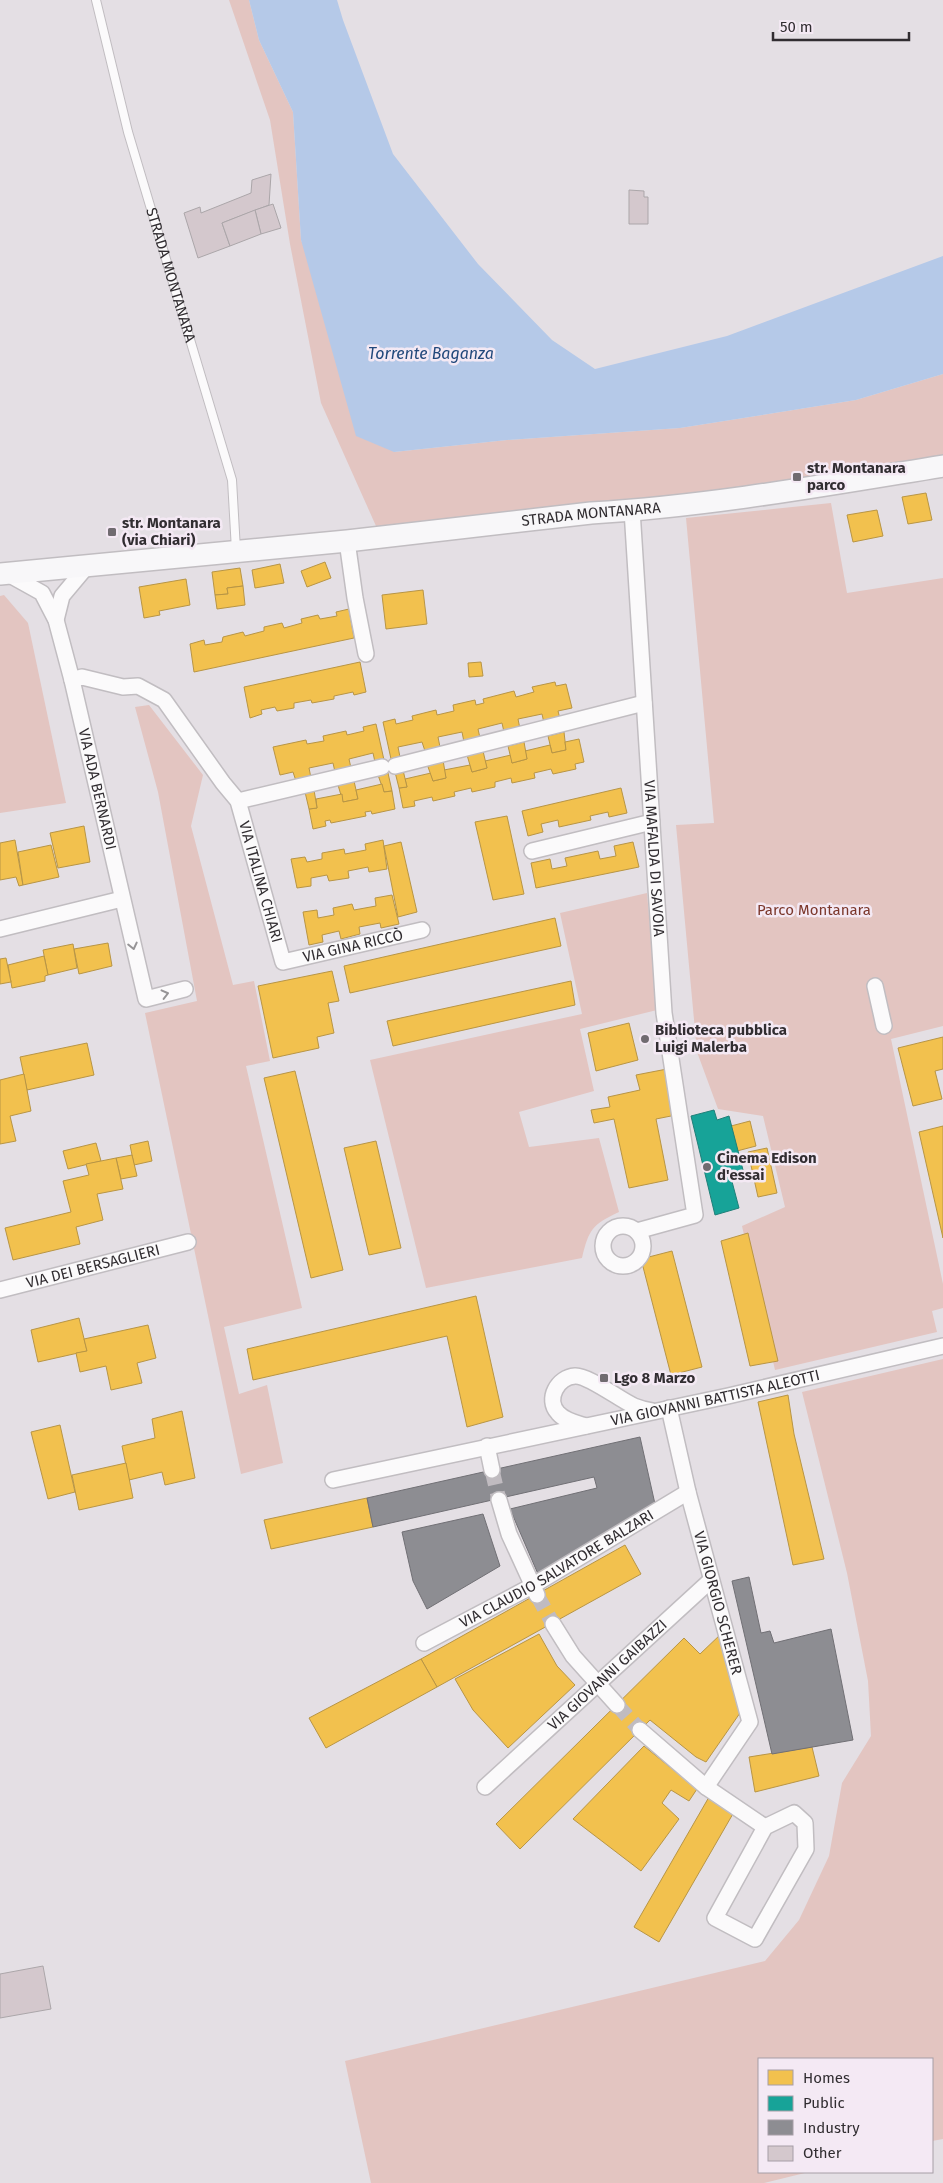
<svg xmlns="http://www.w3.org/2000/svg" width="943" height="2183" font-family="'Fira Sans',sans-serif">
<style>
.green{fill:#e3c5c1}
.water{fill:#b5c9e8}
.homes{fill:#f2c14e;stroke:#b89545}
.public{fill:#17a398;stroke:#1f8079}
.industry{fill:#8d8d92;stroke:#717075}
.building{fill:#d4c8cd;stroke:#aba6a9}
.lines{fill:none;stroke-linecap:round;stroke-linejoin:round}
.street-tunnel{stroke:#c0bbc0;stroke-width:15;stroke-dasharray:15 8;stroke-linecap:butt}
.lane-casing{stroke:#c1bdc1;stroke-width:10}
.street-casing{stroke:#c1bdc1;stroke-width:18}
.secondary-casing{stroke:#c1bdc1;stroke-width:24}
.lane{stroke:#fbfafb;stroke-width:8}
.street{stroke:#fbfafb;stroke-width:15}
.secondary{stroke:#f8f7f9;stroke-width:21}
.oneway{stroke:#969496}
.poi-dot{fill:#706b70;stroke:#f4e9f4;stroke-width:2}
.labels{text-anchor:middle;stroke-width:5;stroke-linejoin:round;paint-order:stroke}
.street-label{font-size:15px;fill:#312d31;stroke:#f4e9f4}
.poi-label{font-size:15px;font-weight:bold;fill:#312d31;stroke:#f4e9f4;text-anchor:start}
.park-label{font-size:15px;fill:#7b372b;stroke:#f4e9f4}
.water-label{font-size:16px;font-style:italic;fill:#21487b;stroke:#f4e9f4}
</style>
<rect width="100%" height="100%" fill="#e4dfe4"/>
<g class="green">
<path d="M229,0H249L259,40L293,112L301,240L394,452L507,440L680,428L856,400L943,374V477L805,500L376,526L321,403L290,244L270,120Z"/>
<path d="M831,503L847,593L943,578V1026L891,1039L943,1284V1308L932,1311L937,1332L775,1370L742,1226L785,1207L763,1116L718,1109L697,1052L676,825L714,823L686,518Z"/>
<path d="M4,595L28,623L66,803L0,813V596Z"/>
<path d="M149,705L203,775L191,826L233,985L254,981L270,1061L246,1066L302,1308L224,1327L239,1394L267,1385L283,1463L241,1474L145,1013L197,1001L158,792L135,707Z"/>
<path d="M647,893L657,1010L580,1029L594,1091L519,1112L529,1147L599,1138L619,1212C592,1225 589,1229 582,1258L426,1288L370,1060L582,1014L560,913Z"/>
<path d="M943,1359V2139L932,2141V2059H759V2172H809L764,2183H371L345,2061L765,1961L799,1920L829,1856L842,1783L871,1736L868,1681L847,1573L802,1392Z"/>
</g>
<path class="water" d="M249,0H337L343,20L393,154L478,264L552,340L595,369L727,336L943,256V374L856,400L680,428L507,440L394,452L356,436L301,240L293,112L259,40Z"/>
<g class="homes">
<path d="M926,493L932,520L908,524L902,497Z"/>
<path d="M877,510L883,536L853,542L847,515Z"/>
<path d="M325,562L331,578L307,587L301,571Z"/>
<path d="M280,564L284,583L255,588L252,570Z"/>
<path d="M240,568L243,586L227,588L228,594L215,595L212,572Z"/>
<path d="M186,579L190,605L159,611L160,615L144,618L139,587Z"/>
<path d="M243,586L245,605L217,609L215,595L228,594L227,588Z"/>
<path d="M423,590L427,624L386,629L382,595Z"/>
<path d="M349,609L354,638L194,672L190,644L204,640L205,645L222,642L223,637L243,632L245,636L264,631V627L282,623L284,628L302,623L301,619L318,615L320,619L337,616L336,612Z"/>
<path d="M360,662L366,692L354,695L353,692L334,696V699L312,703L311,700L294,703V708L277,711L275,707L261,710L262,714L250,718L244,687Z"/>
<path d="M481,662L483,676L469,677L468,663Z"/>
<path d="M555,682L556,686L566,684L572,708L558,711L560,719L544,723L542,714L518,719L520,729L504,732L502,723L478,729L480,738L464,742L462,732L438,737L440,747L425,751L422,742L398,747L400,757L391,759L383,722L395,719L396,724L413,720L412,716L436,710L437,715L454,711L453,705L475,700L476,705L484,703L483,699L514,691L516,697L534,692L532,687Z"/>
<path d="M376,724L384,760L375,762L373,753L349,759L351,768L335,772L333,763L309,768L311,778L296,781L293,772L280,775L273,747L306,740L307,744L324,741L323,736L346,731L347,735L364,731L363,727Z"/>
<path d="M564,732L566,750L552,753L548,736Z"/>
<path d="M579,739L584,762L575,764L576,769L553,774L551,769L534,773L535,778L512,783L511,778L495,782V787L472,792L471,788L454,792L455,796L433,801L432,797L414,801L415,806L403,808L399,788L407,787L405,779L431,773L433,781L446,778L444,770L470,765L472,772L487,768L485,761L511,755L512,763L527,759L525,751L550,745L552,753L566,750L565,742Z"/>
<path d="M524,742L527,759L512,763L508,746Z"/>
<path d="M483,751L487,768L472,772L467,755Z"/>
<path d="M443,760L446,778L433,781L427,764Z"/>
<path d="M403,770L407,787L399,788L395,772Z"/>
<path d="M388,773L392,791L384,792L378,775Z"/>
<path d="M354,781L358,799L343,802L338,785Z"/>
<path d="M382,784L384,792L392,791L395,809L372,814L371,811L365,812L366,816L331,823L330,820L325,821L326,826L313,829L309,809L317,808L316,799L342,794L343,802L358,799L356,790Z"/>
<path d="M621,788L627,813L609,817L608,812L590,816L591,820L559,827L558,820L541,824L543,832L528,836L522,811Z"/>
<path d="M314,790L317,808L309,809L305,792Z"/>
<path d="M507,816L524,894L493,900L475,822Z"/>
<path d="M84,826L90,862L58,868L50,833Z"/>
<path d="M15,840L23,885L19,886L16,877L0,880V843Z"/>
<path d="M383,840L387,869L369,872L368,867L348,871L349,878L329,881L327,875L311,878V886L297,888L291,859L305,857L307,862L322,859V853L344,849L345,854L366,850L365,844Z"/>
<path d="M401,842L417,912L398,917L384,846Z"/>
<path d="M633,842L639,867L536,888L531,863L550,859L552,869L567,866L565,858L598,851L600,859L616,856L614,846Z"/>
<path d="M51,845L59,877L23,885L18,852Z"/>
<path d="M392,895L399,924L381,928L380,923L359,927L360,934L341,939L339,931L322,935L323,942L309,945L303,912L317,910L318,918L334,915L333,908L352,904L354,910L376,906L375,898Z"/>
<path d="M555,918L561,946L350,993L344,966Z"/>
<path d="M108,943L112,966L79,974L74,949Z"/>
<path d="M73,944L77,968L48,975L43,950Z"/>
<path d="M44,956L48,975L45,976V981L12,988L8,965Z"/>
<path d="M6,958L11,982L0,984V959Z"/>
<path d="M332,971L339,1001L328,1003L334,1033L317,1037L319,1048L273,1058L258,986Z"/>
<path d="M571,981L575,1005L393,1046L387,1021Z"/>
<path d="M629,1023L638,1060L596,1071L588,1033Z"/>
<path d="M943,1037V1069L935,1071L942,1099L913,1106L898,1048Z"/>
<path d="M87,1043L94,1075L27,1090L20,1057Z"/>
<path d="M667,1069L676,1115L656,1119L668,1180L629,1188L614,1119L594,1123L591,1110L610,1107L608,1097L640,1090L636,1075Z"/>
<path d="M295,1071L343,1270L311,1278L264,1078Z"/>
<path d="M24,1074L31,1111L10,1116L16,1141L0,1144V1080Z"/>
<path d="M750,1121L756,1146L737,1151L731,1126Z"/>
<path d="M943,1126V1238L919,1132Z"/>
<path d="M148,1141L152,1161L134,1165L130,1145Z"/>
<path d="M376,1141L401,1248L369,1255L344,1148Z"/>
<path d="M96,1143L101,1161L68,1169L63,1151Z"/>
<path d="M767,1148L777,1193L758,1197L748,1152Z"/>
<path d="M132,1155L137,1176L121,1179L116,1158Z"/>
<path d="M116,1158L123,1189L97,1194L103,1220L76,1227L80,1244L13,1260L5,1228L71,1212L63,1181L89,1175L86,1164Z"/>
<path d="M748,1233L778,1361L750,1366L721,1241Z"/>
<path d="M672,1251L702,1367L671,1375L641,1259Z"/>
<path d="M476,1296L503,1417L467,1427L447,1336L253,1380L247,1349Z"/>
<path d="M79,1318L87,1351L38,1362L31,1330Z"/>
<path d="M148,1325L156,1358L137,1363L142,1383L111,1390L106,1366L80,1372L76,1353L87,1351L84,1339Z"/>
<path d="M788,1395L794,1434L824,1559L793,1565L758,1402Z"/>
<path d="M182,1411L195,1478L165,1485L162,1472L129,1480L122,1446L155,1438L152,1419Z"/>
<path d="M60,1425L75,1492L48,1499L31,1432Z"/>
<path d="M126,1463L133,1498L79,1510L72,1475Z"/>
<path d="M367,1498L373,1527L271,1549L264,1520Z"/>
<path d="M625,1545L641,1574L437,1687L421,1659Z"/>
<path d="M722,1633L740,1713L706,1762L696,1757L650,1720L520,1849L496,1824L684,1638L700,1654Z"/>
<path d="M539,1634L557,1666L575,1685L508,1748L473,1710L455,1679Z"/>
<path d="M421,1659L437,1687L326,1748L309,1718Z"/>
<path d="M644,1746L697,1789L689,1801L671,1790L662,1803L679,1819L641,1871L573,1819Z"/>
<path d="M812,1747L819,1776L755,1792L749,1757Z"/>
<path d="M709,1797L734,1812L659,1942L634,1927Z"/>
</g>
<path class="public" d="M714,1110L717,1120L729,1116L743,1170L730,1174L739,1208L715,1215L691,1116Z"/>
<g class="industry">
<path d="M640,1437L655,1504L538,1574L510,1509L597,1488L594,1477L373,1527L367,1498Z"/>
<path d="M483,1514L500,1566L427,1609L413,1581L402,1532Z"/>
<path d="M749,1577L761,1633L770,1631L774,1643L831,1629L853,1740L772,1754L732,1581Z"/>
</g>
<g class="building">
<path d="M271,174L269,205L222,223L230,246L198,258L184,213L200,207L201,213L251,193L252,180Z"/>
<path d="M629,190L644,191V197H648V224H629Z"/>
<path d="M273,204L281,228L261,234L255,210Z"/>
<path d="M255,210L261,234L230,246L222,223Z"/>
<path d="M43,1966L51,2009L0,2018V1974Z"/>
</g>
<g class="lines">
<g class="street-tunnel">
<path d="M492,1470L499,1500"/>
<path d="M537,1595L553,1624"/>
<path d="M617,1705L640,1730"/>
</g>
<defs>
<g id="lane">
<path id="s1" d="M96,0L128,132L232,480L236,550"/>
</g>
<g id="street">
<path id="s2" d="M632,510L664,1013L695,1215L637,1231"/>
<path d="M347,541L355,598L366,654"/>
<path id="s3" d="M6,573L42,593L56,620L72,680L82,677L123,687L138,686L164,700L223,783L238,801L283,962L422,930"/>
<path d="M56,620L62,596L88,565"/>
<path id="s4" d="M72,680L146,999L185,989"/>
<path d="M395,766L644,703"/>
<path d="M238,801L382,767"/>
<path d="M532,851L652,822"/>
<path d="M0,929L122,899"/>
<path d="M875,986L884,1026"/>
<circle cx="623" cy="1246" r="20"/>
<path id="s5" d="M0,1290L188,1242"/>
<path id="s6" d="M669,1408L688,1492L750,1722L706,1787"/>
<path d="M586,1426C576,1423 565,1421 558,1413C545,1399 558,1377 575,1376C588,1375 620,1400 634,1406C639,1408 646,1410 652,1411"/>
<path d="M487,1446L492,1470"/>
<path id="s7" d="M333,1480L728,1396L943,1346"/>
<path d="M499,1500L509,1534L537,1595"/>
<path d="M553,1624L573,1656L617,1705"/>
<path id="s8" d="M424,1643L532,1586L688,1492"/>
<path d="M640,1730L706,1787L765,1827"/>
<path id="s9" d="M485,1787L711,1580"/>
<path d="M794,1813L805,1823L806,1849L755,1939L715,1918L765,1827Z"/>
</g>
<g id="secondary">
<path id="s10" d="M0,574L347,541L591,513C709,506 826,485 943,466"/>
</g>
</defs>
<use href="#lane" class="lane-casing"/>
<use href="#street" class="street-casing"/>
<use href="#secondary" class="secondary-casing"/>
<use href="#lane" class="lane"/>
<use href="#street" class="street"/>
<use href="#secondary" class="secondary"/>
</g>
<defs><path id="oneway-chevron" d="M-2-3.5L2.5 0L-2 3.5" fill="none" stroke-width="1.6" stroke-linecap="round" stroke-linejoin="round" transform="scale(1.25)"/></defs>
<g class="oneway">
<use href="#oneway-chevron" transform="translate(133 946) rotate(77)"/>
<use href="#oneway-chevron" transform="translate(165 994) rotate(-14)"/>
</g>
<g class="poi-dot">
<rect x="792" y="472" width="10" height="10" rx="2.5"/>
<rect x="107" y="527" width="10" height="10" rx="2.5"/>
<circle cx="645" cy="1039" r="5"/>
<circle cx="707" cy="1167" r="5"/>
<rect x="599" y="1373" width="10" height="10" rx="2.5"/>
</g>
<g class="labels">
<g class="street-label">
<text dy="5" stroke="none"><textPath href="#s1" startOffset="285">STRADA MONTANARA</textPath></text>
<text dy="5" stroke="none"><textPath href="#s10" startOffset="594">STRADA MONTANARA</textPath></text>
<text dy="5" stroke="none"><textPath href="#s4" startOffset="112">VIA ADA BERNARDI</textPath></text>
<text dy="5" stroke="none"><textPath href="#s2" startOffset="349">VIA MAFALDA DI SAVOIA</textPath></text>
<text dy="5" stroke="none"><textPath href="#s3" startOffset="440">VIA ITALINA CHIARI</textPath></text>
<text dy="5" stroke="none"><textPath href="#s3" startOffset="595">VIA GINA RICCÒ</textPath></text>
<text dy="5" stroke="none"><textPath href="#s5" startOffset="96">VIA DEI BERSAGLIERI</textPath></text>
<text dy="5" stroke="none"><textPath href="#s7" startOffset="391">VIA GIOVANNI BATTISTA ALEOTTI</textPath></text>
<text dy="5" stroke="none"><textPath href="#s8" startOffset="152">VIA CLAUDIO SALVATORE BALZARI</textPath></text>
<text dy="5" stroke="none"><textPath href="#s6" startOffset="201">VIA GIORGIO SCHERER</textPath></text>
<text dy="5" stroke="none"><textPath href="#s9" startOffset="166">VIA GIOVANNI GAIBAZZI</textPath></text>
</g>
<g class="poi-label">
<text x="807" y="473">str. Montanara<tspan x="807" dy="17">parco</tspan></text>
<text x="122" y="528">str. Montanara<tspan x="122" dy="17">(via Chiari)</tspan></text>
<text x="655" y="1035">Biblioteca pubblica<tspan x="655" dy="17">Luigi Malerba</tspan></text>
<text x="717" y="1163">Cinema Edison<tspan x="717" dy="17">d'essai</tspan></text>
<text x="614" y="1383">Lgo 8 Marzo</text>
</g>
<g class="park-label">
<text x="814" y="915">Parco Montanara</text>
</g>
<g class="water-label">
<text x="431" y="359">Torrente Baganza</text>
</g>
</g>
<rect x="758" y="2058" width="175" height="115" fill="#f4e9f4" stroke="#a69ea6"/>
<rect x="768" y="2070" width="25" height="15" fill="#f2c14e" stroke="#a69ea6"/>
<text x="803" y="2083" font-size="15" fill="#312d31">Homes</text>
<rect x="768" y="2096" width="25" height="15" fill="#17a398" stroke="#a69ea6"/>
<text x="803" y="2108" font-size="15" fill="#312d31">Public</text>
<rect x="768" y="2120" width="25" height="15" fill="#8d8d92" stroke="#a69ea6"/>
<text x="803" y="2133" font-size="15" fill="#312d31">Industry</text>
<rect x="768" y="2146" width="25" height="15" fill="#d4c8cd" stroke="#a69ea6"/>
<text x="803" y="2158" font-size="15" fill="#312d31">Other</text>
<path d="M773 32v8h136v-8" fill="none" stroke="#312d31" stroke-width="2.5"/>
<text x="780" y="32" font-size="15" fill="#312d31" stroke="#f4e9f4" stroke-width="4" paint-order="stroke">50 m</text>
</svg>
